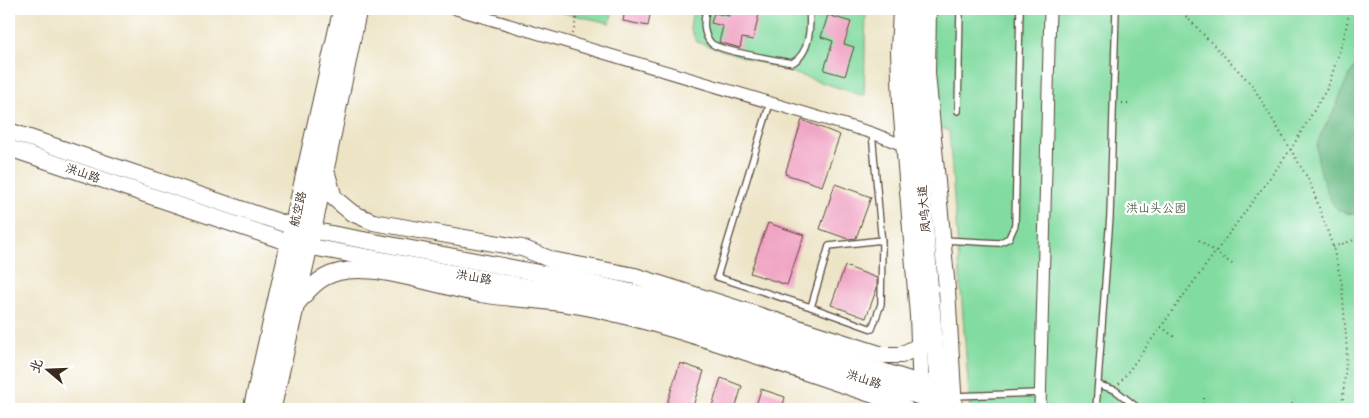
<svg xmlns="http://www.w3.org/2000/svg" width="1369" height="418" font-family="'Balsamiq Sans','LXGW WenKai TC',sans-serif">
<style>
.green{fill:#82dba0;stroke:#5e825f}
.forest{fill:#69bb86;stroke:#527252}
.building{fill:#f0a5c4}
.lines{fill:none;stroke-linecap:round;stroke-linejoin:round}
.lane-casing{stroke:#564637;stroke-width:8}
.street-casing{stroke:#564637;stroke-width:13}
.secondary-casing{stroke:#564637;stroke-width:18}
.primary-casing{stroke:#564637;stroke-width:21}
.path{stroke:#564637;stroke-width:2;stroke-dasharray:1 4;stroke-linecap:butt}
.lane{stroke:#fff;stroke-width:5.5}
.street{stroke:#fff;stroke-width:11}
.secondary{stroke:#fff;stroke-width:16}
.primary{stroke:#fff;stroke-width:19}
.labels{text-anchor:middle;stroke-width:4.5;stroke-linejoin:round;paint-order:stroke}
.street-label{font-size:12px;fill:#3b2a1e;stroke:#fff}
.park-label{font-size:12px;fill:#505f45;stroke:#fff}
</style>
<rect width="100%" height="100%" fill="#fff"/>
<filter id="ink" filterUnits="userSpaceOnUse"><feTurbulence type="fractalNoise" baseFrequency=".02" numOctaves="2"/><feDisplacementMap in="SourceGraphic" scale="10" xChannelSelector="R" yChannelSelector="G"/><feConvolveMatrix kernelMatrix="1 2 1 2 8 2 1 2 1" color-interpolation-filters="sRGB"/></filter>
<filter id="wash" filterUnits="userSpaceOnUse"><feTurbulence type="fractalNoise" baseFrequency=".0096" numOctaves="4" result="noise"/><feDisplacementMap in="SourceGraphic" scale="20" xChannelSelector="R" yChannelSelector="G"/><feGaussianBlur stdDeviation="1.12" result="paint"/><feColorMatrix in="noise" values="0 0 0 0 0 0 0 0 0 0 0 0 0 0 0 0 0 1.4 0 .05"/><feComposite in="paint" operator="in"/></filter>
<g filter="url(#wash)">
<rect width="100%" height="100%" fill="#ede4c6"/>
<g class="green">
<path d="M565,9H613L610,23L564,13Z"/>
<path d="M693,9H866L864,96L697,42L690,28Z"/>
<path d="M912,9H1360V409H970L949,131L917,118Z"/>
</g>
<path class="forest" d="M1360,60V215C1352,214 1341,213 1335,207C1327,198 1316,160 1317,149C1318,134 1328,124 1334,111C1342,92 1346,76 1360,60Z"/>
<g id="blocks">
<g class="building">
<path d="M625,9H651L648,26L623,21Z"/>
<path d="M730,9L760,10L753,40L742,38L740,48L719,42L723,26L711,23L714,13L729,16Z"/>
<path d="M828,15L851,22L844,44L854,47L845,76L824,70L833,41L821,37Z"/>
<path d="M802,120L840,135L822,186L785,174Z"/>
<path d="M835,184L871,197L856,238L848,239L820,229Z"/>
<path d="M768,223L804,235L787,285L750,273Z"/>
<path d="M845,266L877,278V288L866,318L831,305Z"/>
<path d="M680,363L704,371L692,409H665Z"/>
<path d="M721,378L742,386L735,409H711Z"/>
<path d="M761,389L785,397L782,409H755Z"/>
</g>
</g>
</g>
<g filter="url(#ink)">
<use href="#blocks" fill-opacity="0" stroke="#564637" stroke-width="1"/>
<g class="lines">
<defs>
<g id="lane">
<path d="M706,9C704,20 702,33 711,43C719,51 777,60 792,63C810,54 811,27 809,9"/>
<path d="M770,103L717,277L811,307"/>
<path d="M958,111L960,9"/>
<path d="M872,133L882,244L881,304L872,329L811,307L829,246L882,240"/>
<path d="M944,240L999,243L1009,238L1015,225L1020,9"/>
<path d="M1099,385L1115,390L1139,409"/>
<path d="M955,396L1040,393"/>
<path d="M1096,409L1110,216L1116,9"/>
</g>
<g id="street">
<path d="M456,9L872,133L905,146"/>
<path d="M1040,409L1050,9"/>
</g>
<g id="secondary">
<path d="M901,9L899,51L901,104L918,316L921,393"/>
<path d="M914,9L912,63L939,400"/>
<path d="M928,9L927,73L947,289L954,409"/>
<path d="M9,131L294,227L571,279L654,297L938,389"/>
<path d="M9,148L290,243L528,287L570,291L652,309L939,403"/>
<path d="M325,167L334,198L352,213L373,222L522,248L552,260L635,276L883,355H901L919,346"/>
<path d="M295,306C308,290 318,277 339,272C378,263 439,287 480,294C518,300 557,300 596,309C697,332 796,370 895,402L906,409"/>
</g>
<g id="primary">
<path d="M253,409L343,9"/>
<path d="M271,409L312,229L357,9"/>
</g>
</defs>
<use href="#lane" class="lane-casing"/>
<use href="#street" class="street-casing"/>
<use href="#secondary" class="secondary-casing"/>
<use href="#primary" class="primary-casing"/>
<g class="path">
<path d="M1179,9L1252,85L1310,182L1333,247L1342,285L1347,351L1342,409"/>
<path d="M573,34L578,9"/>
<path d="M1122,103H1132"/>
<path d="M1199,240L1235,266"/>
<path d="M1333,247L1360,238"/>
<path d="M1161,327L1175,337"/>
<path d="M1119,384L1291,149L1328,87L1344,37L1350,9"/>
<path d="M1203,409L1204,397"/>
<path d="M1292,409L1293,399"/>
</g>
<use href="#lane" class="lane"/>
<use href="#street" class="street"/>
<use href="#secondary" class="secondary"/>
<use href="#primary" class="primary"/>
</g>
</g>
<g class="labels">
<g class="street-label">
<text transform="translate(83 173) rotate(19)" y="4">洪山路</text>
<text transform="translate(298 209) rotate(-77)" y="4">航空路</text>
<text transform="translate(924 209) rotate(-95)" y="4">凤鸣大道</text>
<text transform="translate(474 277) rotate(10)" y="4">洪山路</text>
<text transform="translate(864 379) rotate(18)" y="4">洪山路</text>
</g>
<g class="park-label">
<text x="1156" y="212">洪山头公园</text>
</g>
</g>
<rect width="1369" height="418" fill="none" stroke="#fff" stroke-width="30"/>
<g transform="translate(48 370) rotate(289)" stroke="#ffffff" stroke-width="4" paint-order="stroke">
<path d="M0-4L9 19L0 12L-9 19Z" fill="#3b2a1e"/>
<text y="-8" font-size="14" font-weight="bold" text-anchor="middle" fill="#3b2a1e">北</text>
</g>
</svg>
